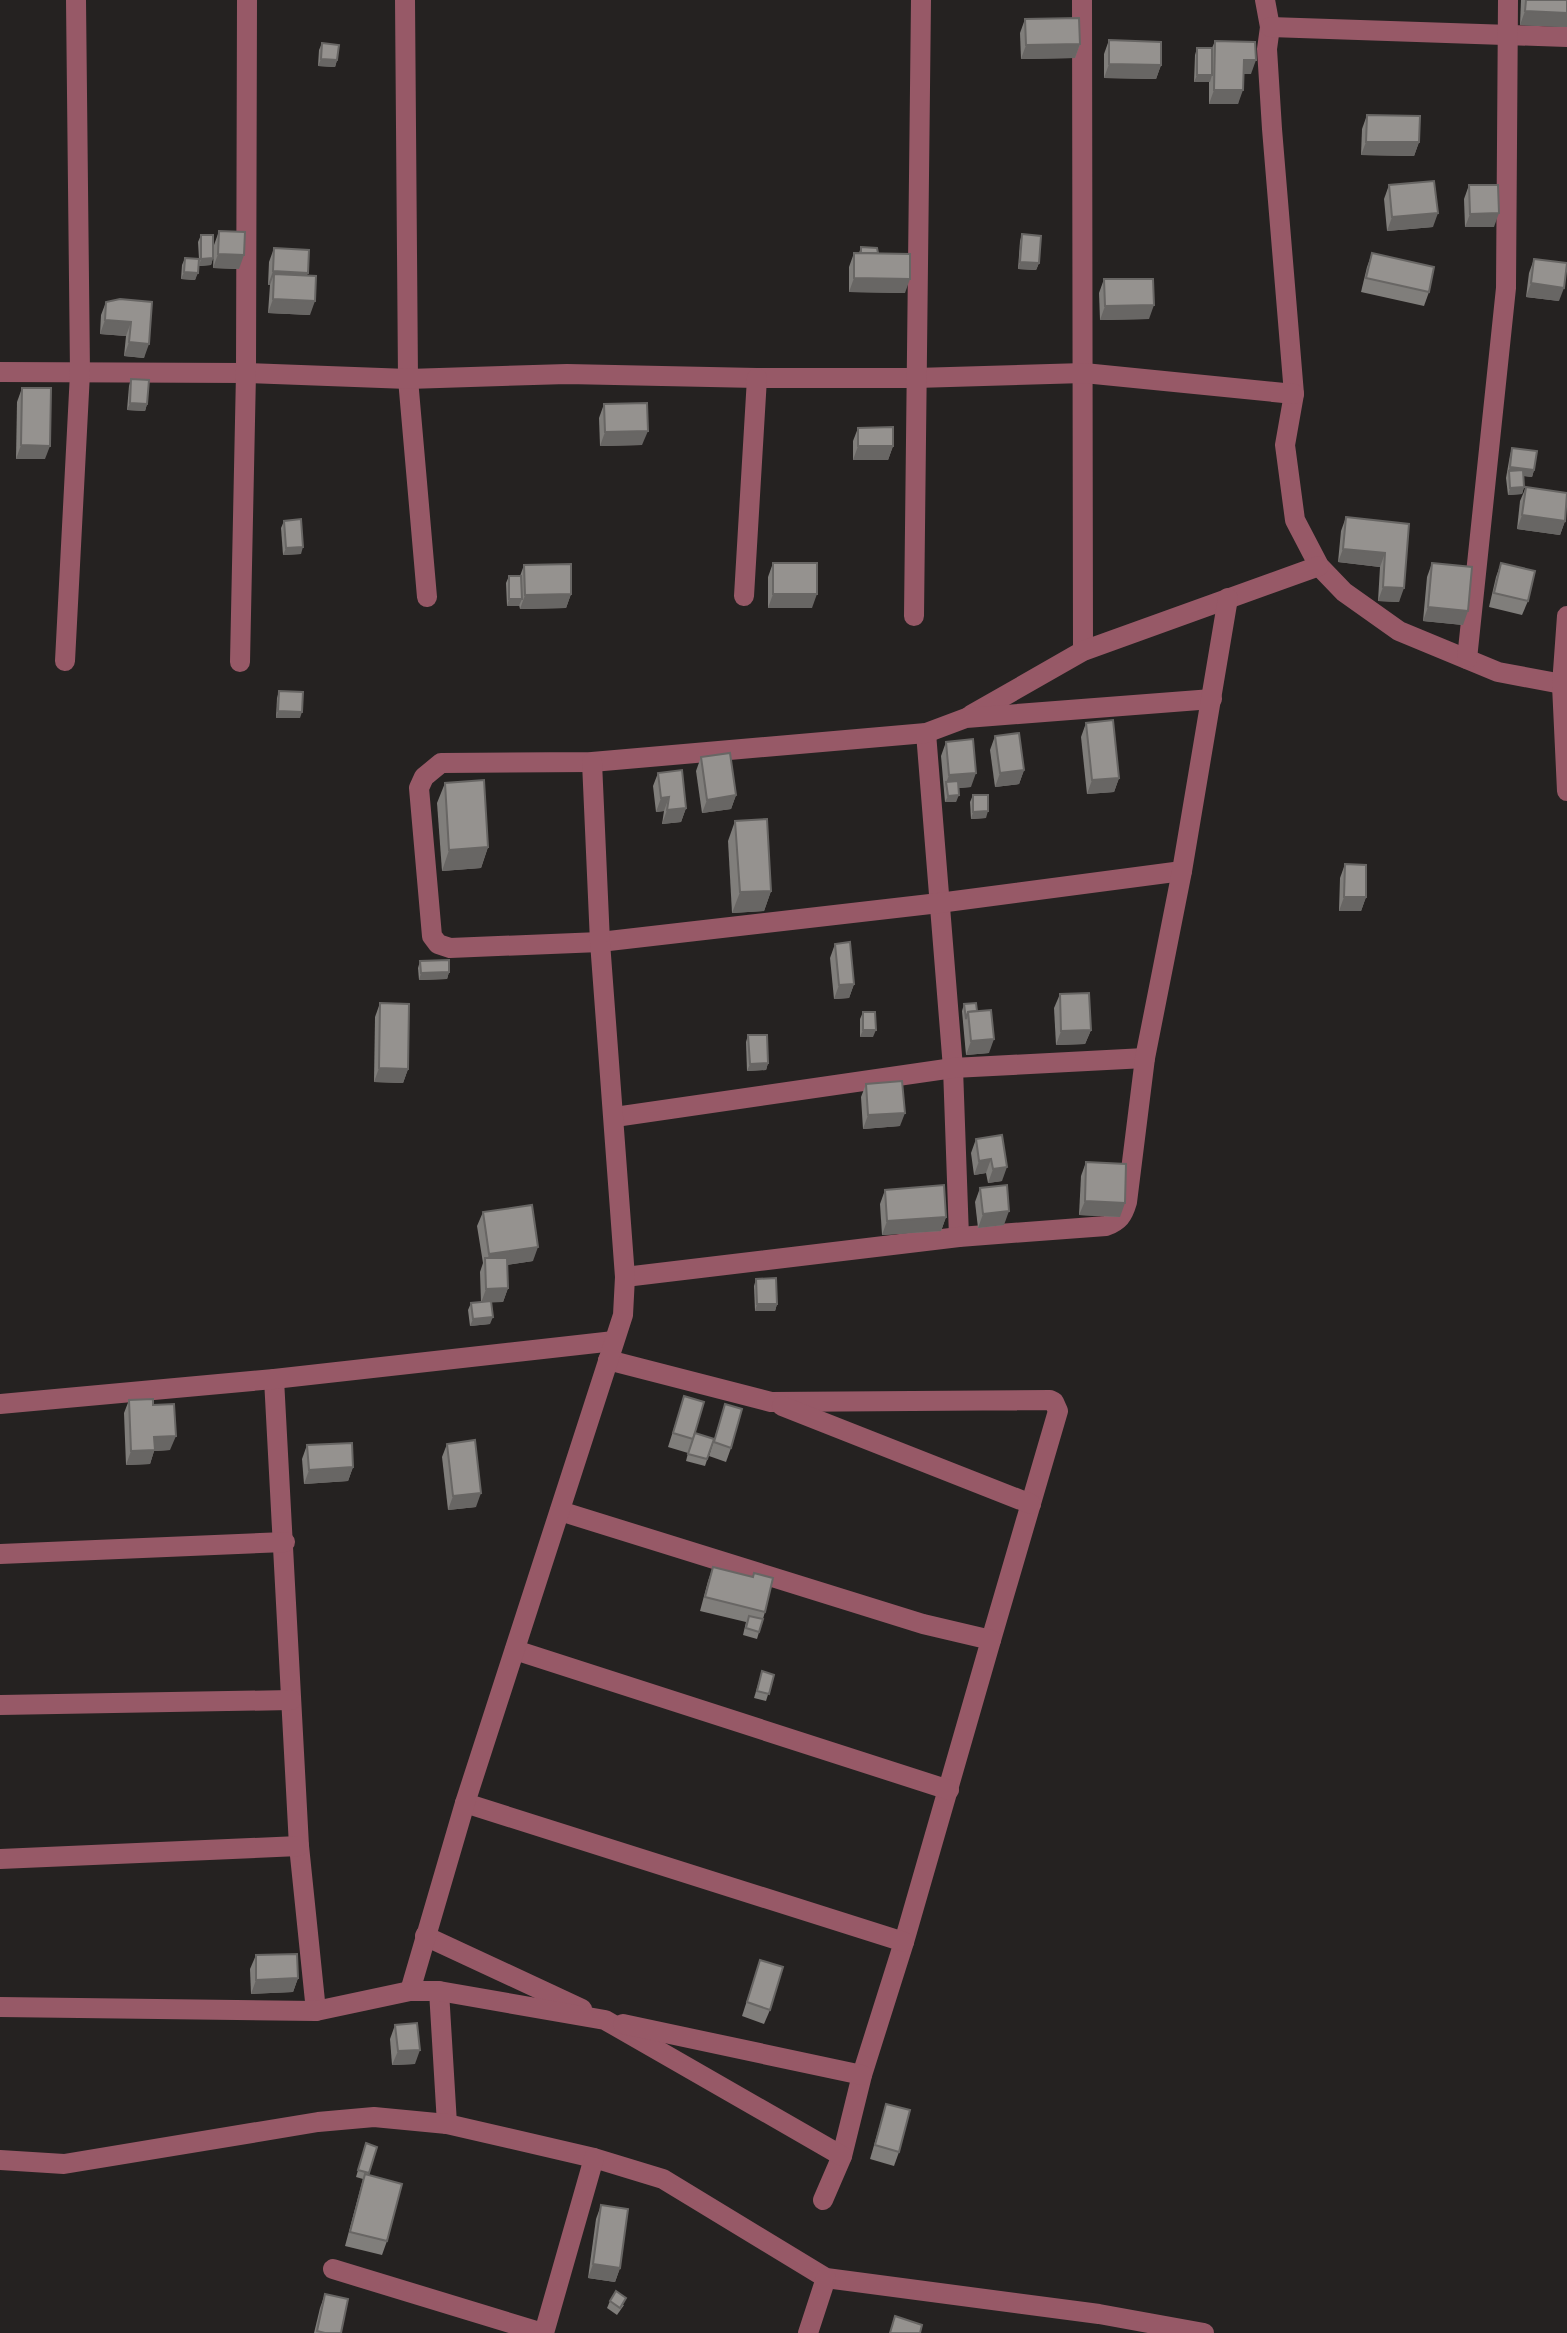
<svg xmlns="http://www.w3.org/2000/svg" width="1567" height="2333" font-family="Barlow,sans-serif">
<style>
.lines{fill:none;stroke-linecap:round;stroke-linejoin:round}
.minor{stroke:#975967;stroke-width:20}
.wall{fill:#807e7b}
.shaded-wall{fill:#686664}
.building{fill:#95928f;stroke:#686664;stroke-width:2}
</style>
<rect width="100%" height="100%" fill="#252221"/>
<g class="lines">
<g class="minor">
<path d="M405,0L408,379L427,597"/>
<path d="M1082,0L1083,651"/>
<path d="M1265,0L1270,27L1267,49L1272,129L1294,394L1285,445L1295,520L1319,566L1344,592L1399,631L1498,672L1567,685"/>
<path d="M1270,27L1567,37"/>
<path d="M0,372L246,373L408,379L567,374L757,378H916L1084,373L1294,394"/>
<path d="M744,596L757,378"/>
<path d="M914,616L921,0"/>
<path d="M1567,616L1562,685L1567,791"/>
<path d="M1467,659L1506,288L1508,0"/>
<path d="M65,661L80,373L76,0"/>
<path d="M240,662L246,373L247,0"/>
<path d="M971,715L1083,651L1319,566"/>
<path d="M926,733L953,1068L959,1237"/>
<path d="M1182,871L939,903L600,942L450,948L438,944L432,936L419,788L424,777L441,763L592,762L926,733L966,718L1212,699"/>
<path d="M615,1117L953,1068L1145,1058"/>
<path d="M625,1277L959,1237L1106,1226C1119,1221 1123,1216 1127,1202L1145,1058L1182,871L1228,598"/>
<path d="M608,1360L771,1402L1050,1400L1054,1402L1058,1411L991,1640"/>
<path d="M274,1379L299,1846L316,2011"/>
<path d="M0,1404L274,1379L614,1341"/>
<path d="M782,1406L1031,1504"/>
<path d="M560,1511L923,1624L991,1640L904,1942L862,2075L842,2156L823,2200"/>
<path d="M0,1554L285,1542"/>
<path d="M515,1650L949,1790"/>
<path d="M0,1705L291,1700"/>
<path d="M465,1803L904,1942"/>
<path d="M0,1859L299,1846"/>
<path d="M425,1936L582,2009"/>
<path d="M410,1991L465,1803L623,1315L625,1277L600,942L592,762"/>
<path d="M439,1991L447,2124"/>
<path d="M0,2007L316,2011L410,1991H439L605,2020L842,2156"/>
<path d="M623,2024L862,2075"/>
<path d="M0,2160L64,2164L318,2122L374,2117L447,2124L594,2158L663,2179L826,2278L1099,2314L1204,2333"/>
<path d="M333,2269L543,2333"/>
<path d="M544,2333L594,2158"/>
<path d="M808,2333L826,2278"/>
</g>
</g>
<g class="wall">
<path d="M1521,0H1567V27L1520,25Z"/>
<path d="M1025,19L1080,44L1075,58L1021,59L1020,33Z"/>
<path d="M1109,40L1161,65L1156,79L1104,78V54Z"/>
<path d="M1215,41L1251,74H1243L1238,104H1209V82H1194L1195,55L1197,48H1212Z"/>
<path d="M322,43L337,60L335,67L318,66L319,50Z"/>
<path d="M1367,115L1419,142L1414,156L1361,155L1362,129Z"/>
<path d="M1389,185L1433,227L1387,231L1384,199Z"/>
<path d="M1469,185L1494,227H1465L1464,199Z"/>
<path d="M219,231L239,269L213,268L214,245Z"/>
<path d="M1022,234L1039,263L1036,270L1018,269L1020,241Z"/>
<path d="M201,235L213,258L211,265L199,266L195,280L181,279L182,265L185,258L199,259L198,242Z"/>
<path d="M861,247L878,253L905,293L849,292V267L854,253H859Z"/>
<path d="M274,248L307,276L310,315L268,313L270,285H268L269,262Z"/>
<path d="M1372,253L1429,292L1424,306L1361,292L1367,267Z"/>
<path d="M1534,259L1559,301L1526,297L1529,273Z"/>
<path d="M1104,279L1149,319L1100,320L1099,293Z"/>
<path d="M106,302H152L144,358L124,356L126,336L100,334L101,315Z"/>
<path d="M131,379L147,404L145,411L127,410L129,386Z"/>
<path d="M22,388L45,459H16L17,402Z"/>
<path d="M604,404L642,445L600,446L599,418Z"/>
<path d="M858,428L893,446L888,460H853V441Z"/>
<path d="M1512,448L1534,470L1532,477L1523,476L1524,487L1522,494L1508,495L1506,478L1510,455Z"/>
<path d="M1526,487L1565,521L1560,535L1517,529L1520,501Z"/>
<path d="M1346,517L1409,524L1399,602L1378,601L1380,567L1338,562L1341,531Z"/>
<path d="M284,521L301,554L283,555L281,528Z"/>
<path d="M773,563L812,608H768V577Z"/>
<path d="M1432,563L1463,625L1423,621L1427,577Z"/>
<path d="M1501,563L1528,601L1522,615L1489,607L1496,577Z"/>
<path d="M524,565L571,594L566,608L520,609L519,605L507,606L506,583L509,576H520Z"/>
<path d="M279,691L300,718H276L277,698Z"/>
<path d="M1086,723L1119,778L1114,792L1087,794L1081,737Z"/>
<path d="M995,736L1024,770L1019,784L995,787L990,750Z"/>
<path d="M946,742L971,787L958,788L956,802H945L941,756Z"/>
<path d="M701,757L736,795L731,809L702,813L696,771Z"/>
<path d="M658,773L686,808L681,822L662,824L664,811L656,812L653,786Z"/>
<path d="M445,783L488,847L481,868L442,871L437,803Z"/>
<path d="M973,795L986,818L971,819L970,802Z"/>
<path d="M735,821L771,891L764,911L732,913L728,841Z"/>
<path d="M1345,864L1366,897L1361,911H1339L1340,878Z"/>
<path d="M835,944L854,984L849,998L834,999L830,958Z"/>
<path d="M420,961L449,972L447,979L419,980L418,968Z"/>
<path d="M1060,994L1091,1030L1085,1044L1056,1045L1054,1008Z"/>
<path d="M380,1003L408,1069L403,1083L374,1082L375,1017Z"/>
<path d="M964,1004L977,1011L989,1053L966,1055L962,1011Z"/>
<path d="M863,1012L873,1037H860V1019Z"/>
<path d="M748,1035L768,1063L766,1070L747,1071L746,1042Z"/>
<path d="M866,1084L900,1126L863,1129L861,1097Z"/>
<path d="M1002,1135V1181L988,1183L986,1173L974,1175L971,1153L976,1139Z"/>
<path d="M1086,1162L1120,1217L1079,1215L1081,1176Z"/>
<path d="M980,1188L1004,1225L978,1228L975,1202Z"/>
<path d="M885,1190L946,1217L941,1231L882,1235L880,1204Z"/>
<path d="M483,1212L533,1261L507,1265L508,1288L503,1302H491L490,1324L470,1326L468,1310L471,1303L481,1302L480,1272L483,1263L477,1226Z"/>
<path d="M756,1279L777,1304L775,1311H755L754,1286Z"/>
<path d="M684,1396L695,1433L714,1439L705,1466L686,1461L688,1453L668,1447Z"/>
<path d="M129,1400L153,1405L170,1450L154,1451L150,1464L126,1465L124,1413Z"/>
<path d="M725,1404L731,1448L726,1462L709,1456Z"/>
<path d="M447,1444L476,1507L448,1510L442,1457Z"/>
<path d="M307,1445L353,1467L348,1481L304,1484L302,1459Z"/>
<path d="M713,1567L765,1612L757,1639L743,1635L746,1622L700,1611L708,1581Z"/>
<path d="M762,1671L774,1675L766,1701L754,1698Z"/>
<path d="M256,1955L298,1978L293,1992L251,1994L250,1969Z"/>
<path d="M760,1960L770,2010L764,2024L742,2016Z"/>
<path d="M395,2025L415,2064L392,2065L390,2039Z"/>
<path d="M886,2104L899,2152L894,2166L870,2159Z"/>
<path d="M366,2143L377,2147L368,2175L387,2241L382,2255L345,2246L363,2179L356,2177Z"/>
<path d="M601,2205L620,2268L615,2282L588,2278L596,2219Z"/>
<path d="M325,2294L341,2333H314L320,2308Z"/>
<path d="M610,2301L624,2305L617,2315L607,2308Z"/>
</g>
<g class="shaded-wall">
<path d="M1525,11L1567,13V27L1520,25Z"/>
<path d="M1080,44L1075,58L1021,59L1026,45Z"/>
<path d="M321,59L337,60L335,67L318,66Z"/>
<path d="M1244,60H1256L1251,74H1238Z"/>
<path d="M1109,64L1161,65L1156,79L1104,78Z"/>
<path d="M1197,75H1212L1210,82H1194Z"/>
<path d="M1214,90H1243L1238,104H1209Z"/>
<path d="M1366,142H1419L1414,156L1361,155Z"/>
<path d="M1438,213L1433,227L1387,231L1392,217Z"/>
<path d="M1499,213L1494,227H1465L1470,214Z"/>
<path d="M218,254L244,255L239,269L213,268Z"/>
<path d="M213,258L211,265L199,266L201,259Z"/>
<path d="M1020,262L1039,263L1036,270L1018,269Z"/>
<path d="M273,271L308,273L303,287L274,274L270,285H268Z"/>
<path d="M184,272L198,273L195,280L181,279Z"/>
<path d="M854,278L910,279L905,293L849,292Z"/>
<path d="M1531,283L1564,288L1559,301L1526,297Z"/>
<path d="M273,299L315,301L310,315L268,313Z"/>
<path d="M1154,305L1149,319L1100,320L1105,306Z"/>
<path d="M105,320L131,322L126,336L100,334Z"/>
<path d="M129,342L149,344L144,358L124,356Z"/>
<path d="M130,403L147,404L145,411L127,410Z"/>
<path d="M648,431L642,445L600,446L605,432Z"/>
<path d="M21,445L50,446L45,459H16Z"/>
<path d="M858,446H893L888,460H853Z"/>
<path d="M1510,467L1534,470L1532,477L1509,474V471L1507,474Z"/>
<path d="M1524,487L1522,494L1508,495L1510,488Z"/>
<path d="M1522,515L1565,521L1560,535L1517,529Z"/>
<path d="M303,547L301,554L283,555L286,548Z"/>
<path d="M1343,549L1385,553L1380,567L1338,562Z"/>
<path d="M1383,587L1404,588L1399,602L1378,601Z"/>
<path d="M571,594L566,608L520,609L525,595Z"/>
<path d="M773,594H817L812,608H768Z"/>
<path d="M509,599H522L519,606H507Z"/>
<path d="M1428,607L1468,611L1463,625L1423,621Z"/>
<path d="M278,711L302,712L300,718H276Z"/>
<path d="M1024,770L1019,784L995,787L1000,773Z"/>
<path d="M976,773L971,787L947,789L946,782L944,789L949,775Z"/>
<path d="M1119,778L1114,792L1087,794L1092,780Z"/>
<path d="M736,795L731,809L702,813L707,800Z"/>
<path d="M959,795L956,802H945L948,796Z"/>
<path d="M669,797L664,811L656,812L661,798Z"/>
<path d="M686,808L681,822L662,824L667,810Z"/>
<path d="M988,811L986,818L971,819L973,812Z"/>
<path d="M488,847L481,868L442,871L449,850Z"/>
<path d="M771,891L764,911L732,913L740,892Z"/>
<path d="M1344,897H1366L1361,911H1339Z"/>
<path d="M449,972L447,979L419,980L421,973Z"/>
<path d="M854,984L849,998L834,999L839,985Z"/>
<path d="M863,1030H876L873,1037H860Z"/>
<path d="M1091,1030L1085,1044L1056,1045L1061,1031Z"/>
<path d="M994,1039L989,1053L966,1055L971,1041Z"/>
<path d="M768,1063L766,1070L747,1071L750,1064Z"/>
<path d="M379,1068L408,1069L403,1083L374,1082Z"/>
<path d="M905,1113L900,1126L863,1129L868,1115Z"/>
<path d="M991,1159L986,1173L974,1175L979,1161Z"/>
<path d="M1007,1167L1002,1181L988,1183L993,1169Z"/>
<path d="M1085,1201L1125,1203L1120,1217L1079,1215Z"/>
<path d="M1009,1211L1004,1225L978,1228L983,1214Z"/>
<path d="M946,1217L941,1231L882,1235L887,1221Z"/>
<path d="M538,1247L533,1261L485,1268L489,1254Z"/>
<path d="M508,1288L503,1302L481,1303L486,1289Z"/>
<path d="M757,1304H777L775,1311H755Z"/>
<path d="M493,1317L490,1324L470,1326L473,1319Z"/>
<path d="M176,1436L170,1450L154,1451L150,1464L126,1465L131,1451L154,1437Z"/>
<path d="M353,1467L348,1481L304,1484L309,1470Z"/>
<path d="M481,1493L476,1507L448,1510L453,1496Z"/>
<path d="M298,1978L293,1992L251,1994L256,1980Z"/>
<path d="M420,2050L415,2064L392,2065L398,2051Z"/>
<path d="M593,2264L620,2268L615,2282L588,2278Z"/>
</g>
<g class="building">
<path d="M1526,0H1567V13L1525,11Z"/>
<path d="M1079,18L1080,44L1026,45L1025,19Z"/>
<path d="M1109,40L1161,42V65L1109,64Z"/>
<path d="M1215,41L1255,42L1256,60H1244L1243,90H1214Z"/>
<path d="M322,43L339,45L337,60L321,59Z"/>
<rect x="1197" y="48" width="15" height="27"/>
<path d="M1367,115L1420,116L1419,142H1366Z"/>
<path d="M1434,181L1438,213L1392,217L1389,185Z"/>
<path d="M1469,185H1498L1499,213L1470,214Z"/>
<path d="M219,231L245,232L244,255L218,254Z"/>
<path d="M1022,234L1041,236L1039,263L1020,262Z"/>
<path d="M201,235H213V258L201,259Z"/>
<path d="M861,247L877,248L878,253H861Z"/>
<path d="M274,248L309,250L308,273L273,271Z"/>
<path d="M854,253L910,254V279L854,278Z"/>
<path d="M1372,253L1434,267L1429,292L1366,278Z"/>
<path d="M185,258L199,259L198,273L184,272Z"/>
<path d="M1534,259L1567,263L1564,288L1531,283Z"/>
<path d="M274,274L316,276L315,301L273,299Z"/>
<path d="M1104,279H1153L1154,305L1105,306Z"/>
<path d="M120,299L152,302L149,344L129,342L131,322L105,320L106,302Z"/>
<path d="M131,379L149,380L147,404L130,403Z"/>
<path d="M22,388H51L50,446L21,445Z"/>
<path d="M647,403L648,431L605,432L604,404Z"/>
<path d="M893,427V446H858V428Z"/>
<path d="M1512,448L1537,451L1534,470L1510,467Z"/>
<path d="M1523,470L1524,487L1510,488L1509,471Z"/>
<path d="M1526,487L1567,493L1565,521L1522,515Z"/>
<path d="M1346,517L1409,524L1404,588L1383,587L1385,553L1343,549Z"/>
<path d="M301,519L303,547L286,548L284,521Z"/>
<rect x="773" y="563" width="44" height="31"/>
<path d="M1432,563L1472,567L1468,611L1428,607Z"/>
<path d="M1501,563L1535,571L1528,601L1494,593Z"/>
<path d="M571,564V594L525,595L524,565Z"/>
<path d="M509,576H521L522,599H509Z"/>
<path d="M279,691L303,692L302,712L278,711Z"/>
<path d="M1113,720L1119,778L1092,780L1086,723Z"/>
<path d="M1019,733L1024,770L1000,773L995,736Z"/>
<path d="M973,739L976,773L949,775L946,742Z"/>
<path d="M730,753L736,795L707,800L701,757Z"/>
<path d="M682,770L686,808L667,810L669,797L661,798L658,773Z"/>
<path d="M484,780L488,847L449,850L445,783Z"/>
<path d="M958,781L959,795L948,796L946,782Z"/>
<path d="M973,795H988V811L973,812Z"/>
<path d="M767,819L771,891L740,892L735,821Z"/>
<path d="M1345,864L1366,865V897H1344Z"/>
<path d="M850,942L854,984L839,985L835,944Z"/>
<path d="M449,960V972L421,973L420,961Z"/>
<path d="M1089,993L1091,1030L1061,1031L1060,994Z"/>
<path d="M380,1003L409,1004L408,1069L379,1068Z"/>
<path d="M976,1003L977,1011L968,1012L966,1019L964,1004Z"/>
<path d="M991,1010L994,1039L971,1041L968,1012Z"/>
<path d="M863,1012H875L876,1030H863Z"/>
<path d="M748,1035H767L768,1063L750,1064Z"/>
<path d="M902,1081L905,1113L868,1115L866,1084Z"/>
<path d="M1002,1135L1007,1167L993,1169L991,1159L979,1161L976,1139Z"/>
<path d="M1086,1162L1126,1164L1125,1203L1085,1201Z"/>
<path d="M944,1185L946,1217L887,1221L885,1190Z"/>
<path d="M1007,1185L1009,1211L983,1214L980,1188Z"/>
<path d="M532,1205L538,1247L489,1254L483,1212Z"/>
<path d="M485,1258H507L508,1288L486,1289Z"/>
<path d="M776,1278L777,1304H757L756,1279Z"/>
<path d="M491,1301L493,1317L473,1319L471,1303Z"/>
<path d="M684,1396L704,1402L693,1439L673,1433Z"/>
<path d="M153,1399V1405L174,1404L176,1436L154,1437L155,1450L131,1451L129,1400Z"/>
<path d="M725,1404L742,1409L731,1448L714,1442Z"/>
<path d="M695,1433L714,1439L707,1459L688,1454Z"/>
<path d="M475,1440L481,1493L453,1496L447,1444Z"/>
<path d="M352,1443L353,1467L309,1470L307,1445Z"/>
<path d="M713,1567L753,1577L754,1573L773,1578L765,1612L705,1597Z"/>
<path d="M749,1616L763,1619L759,1632L746,1628Z"/>
<path d="M762,1671L774,1675L769,1694L757,1691Z"/>
<path d="M297,1954L298,1978L256,1980V1955Z"/>
<path d="M760,1960L783,1967L770,2010L747,2002Z"/>
<path d="M417,2023L420,2050L398,2051L395,2025Z"/>
<path d="M886,2104L910,2110L899,2152L875,2145Z"/>
<path d="M366,2143L377,2147L369,2173L358,2170Z"/>
<path d="M365,2174L402,2184L387,2241L350,2232Z"/>
<path d="M601,2205L628,2209L620,2268L593,2264Z"/>
<path d="M616,2291L626,2298L620,2308L610,2301Z"/>
<path d="M325,2294L348,2299L341,2333H325L317,2331Z"/>
<path d="M895,2316L922,2325L920,2333H890Z"/>
</g>
</svg>
